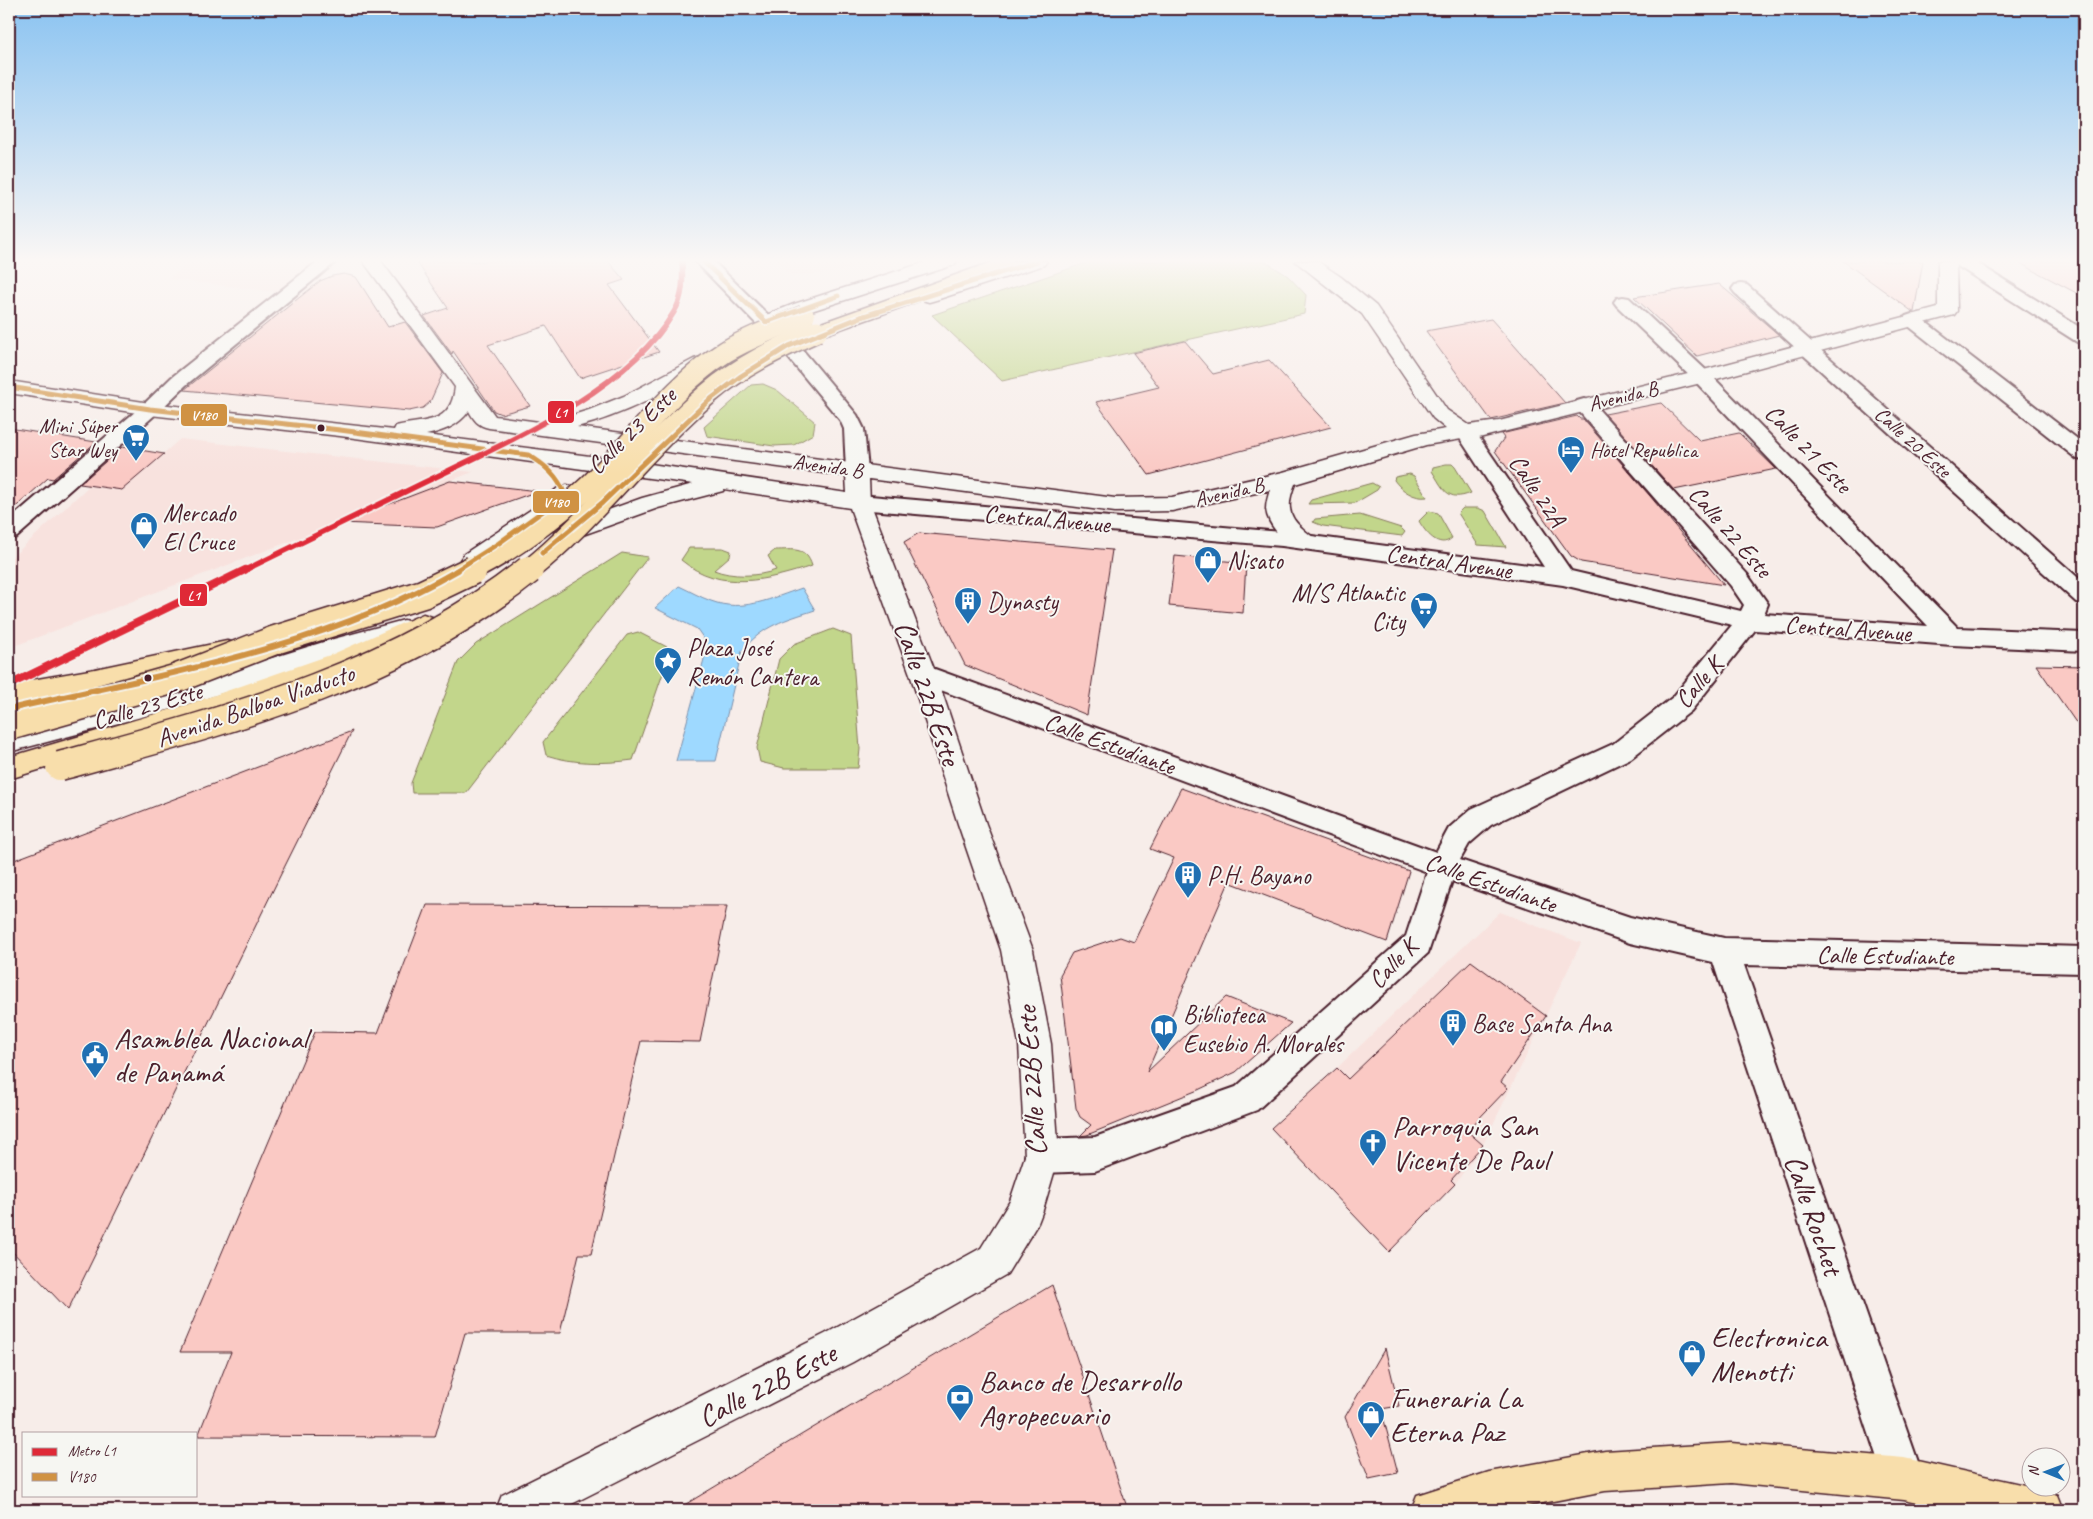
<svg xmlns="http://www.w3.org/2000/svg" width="2093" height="1519" font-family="Caveat,sans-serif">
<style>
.built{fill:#f8e2de}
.green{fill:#c2d68b;stroke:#867a5b}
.water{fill:#9ed9ff;stroke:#7c8faa}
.building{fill:#fac9c4;stroke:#4a1f2b}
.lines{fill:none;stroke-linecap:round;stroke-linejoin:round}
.street-casing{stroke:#4a1f2b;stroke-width:4}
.secondary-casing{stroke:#4a1f2b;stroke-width:3}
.highway-casing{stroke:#4a1f2b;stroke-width:3}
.street{fill:#f6f6f2;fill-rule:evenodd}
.secondary{fill:#f6f6f2;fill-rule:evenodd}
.highway{fill:#f8deab;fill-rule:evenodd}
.highway-bridge-far1-casing{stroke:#4a1f2b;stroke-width:24;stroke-linecap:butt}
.highway-bridge-casing{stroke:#4a1f2b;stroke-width:31;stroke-linecap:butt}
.highway-bridge-far1{stroke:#f8deab;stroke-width:21}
.highway-bridge{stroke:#f8deab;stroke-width:28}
.bus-1-far1-casing{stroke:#f6f6f2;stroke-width:8}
.bus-1-casing{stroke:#f6f6f2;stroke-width:10}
.bus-1-far1{stroke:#d09243;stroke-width:5}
.bus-1{stroke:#d09243;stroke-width:6}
.metro-1-far1-casing{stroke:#f6f6f2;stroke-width:9}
.metro-1-casing{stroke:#f6f6f2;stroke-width:11}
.metro-1-far1{stroke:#df2937;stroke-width:5.5}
.metro-1{stroke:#df2937;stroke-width:8}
.bus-dot{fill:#4a1f2b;stroke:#f6f6f2;stroke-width:2}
.labels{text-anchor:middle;stroke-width:4;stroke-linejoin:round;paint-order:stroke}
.far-street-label{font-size:21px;fill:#4a1f2b;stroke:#f6f6f2}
.far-poi-label{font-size:21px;fill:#4a1f2b;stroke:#f6f6f2;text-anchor:end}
.street-label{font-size:25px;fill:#4a1f2b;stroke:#f6f6f2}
.poi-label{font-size:25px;fill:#4a1f2b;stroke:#f6f6f2;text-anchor:start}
.near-street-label{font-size:30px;fill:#4a1f2b;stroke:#f6f6f2}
.near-poi-label{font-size:30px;fill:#4a1f2b;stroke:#f6f6f2;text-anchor:start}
.line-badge{stroke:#f6f6f2;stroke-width:2}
.badge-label{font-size:14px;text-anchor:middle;font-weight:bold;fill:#fff}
</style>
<rect width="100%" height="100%" fill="#f7ede9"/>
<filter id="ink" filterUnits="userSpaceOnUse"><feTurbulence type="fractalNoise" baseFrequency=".02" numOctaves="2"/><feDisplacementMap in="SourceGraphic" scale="10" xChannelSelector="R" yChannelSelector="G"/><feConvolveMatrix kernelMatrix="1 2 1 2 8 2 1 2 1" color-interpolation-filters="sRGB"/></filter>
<g filter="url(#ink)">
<g class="built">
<path d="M191,261H294L312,263L315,261H323L341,264L192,384L165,379L276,292L169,279Z"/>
<path d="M776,261H871L838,272L792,276Z"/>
<path d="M180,439L473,472L9,648V560L90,485L122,490Z"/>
<path d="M1500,912L1581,943L1483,1145L1455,1184L1337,1068Z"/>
</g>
<g class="green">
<path d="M1092,261H1265L1288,276L1306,295L1304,314L1002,381L932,315Z"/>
<path d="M763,384L777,390L815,422L813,434L794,445L774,446L707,436L704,427L751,385Z"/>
<path d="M1446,464H1452L1455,467L1471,493C1447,503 1443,488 1432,471L1433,467Z"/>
<path d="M1410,474L1414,476L1427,497C1414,499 1401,490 1394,480L1395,477Z"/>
<path d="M1372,483L1379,487L1377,490L1355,503L1308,504L1311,500Z"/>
<path d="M1463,508H1478L1485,511L1506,547L1478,545L1458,513Z"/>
<path d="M1429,511L1438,513L1452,538C1439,550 1425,532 1419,521Z"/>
<path d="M1360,515L1401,528L1405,532L1402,536L1323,526L1313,522L1315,519Z"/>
<path d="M689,548H723L731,551L730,556L714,570C731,577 758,577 776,570L768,556L775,550C793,550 806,546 812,566C768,580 721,593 681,560Z"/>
<path d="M622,553L648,557L466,793H412L411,783L458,662L476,644Z"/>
<path d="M833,629L851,636L860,749L858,768H784L760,762L757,748L779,659L794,644Z"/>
<path d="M638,632L667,647L670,653L633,760C604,764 574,764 546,755L543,742L627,635Z"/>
</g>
<path class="water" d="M679,586C690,591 700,597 711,601C743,613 772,598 802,588L815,610C785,620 763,625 742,651L716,761H676L706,652L704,639L697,629L655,608Z"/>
<g class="building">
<path d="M416,261H608L624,280L609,285L659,352L580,378L546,326L488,345L530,406L501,414L494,411L453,351L452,354L424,316L448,308Z"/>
<path d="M1843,261H1923L1914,312H1913Z"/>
<path d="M2016,261H2084V297Z"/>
<path d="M344,274L356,277L388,327L405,322L443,373L430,402L423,408L409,411L184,390L320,281L332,276Z"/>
<path d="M1719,284L1779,335L1697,356L1634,297Z"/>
<path d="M1491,319L1565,403L1491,420L1426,331Z"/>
<path d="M1185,341L1213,374L1269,360L1331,427L1149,475L1096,402L1159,387L1133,353Z"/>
<path d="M1661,403L1700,441L1739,433L1776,469L1674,490L1605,414Z"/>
<path d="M1577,416L1580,419H1583L1650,496L1724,585L1581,562L1571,556L1495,451L1504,438L1501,434Z"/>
<path d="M9,428L96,442L53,479L48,478L9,513Z"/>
<path d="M122,447L164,454L122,490L80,484Z"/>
<path d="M450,481L538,491L437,527L340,523Z"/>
<path d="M919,533L1112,550L1087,715L965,665L904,542Z"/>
<path d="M1175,556L1246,563L1243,613L1169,606Z"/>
<path d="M2036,665L2084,666V734Z"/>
<path d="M352,731L280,876L68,1310L9,1248V862Z"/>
<path d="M1181,788L1409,871L1387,942L1229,882L1147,1072L1226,997L1291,1023L1236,1072L1198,1090L1087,1135L1080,1136L1091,1125L1080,1117L1076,1108L1060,975L1072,953L1120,937L1134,942L1174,858L1150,849Z"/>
<path d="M427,905L727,906L700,1042L641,1041L591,1254H579L560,1333H465L435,1437L198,1436L231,1352H180L315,1032L378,1033Z"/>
<path d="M1471,961L1546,1016L1501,1082L1508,1088L1467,1131L1483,1145L1451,1180L1455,1184L1389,1252L1271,1128L1337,1068L1348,1079Z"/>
<path d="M1052,1285L1128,1510H676L771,1453Z"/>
<path d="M1385,1348L1399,1406L1381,1409L1398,1473L1369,1479L1345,1417Z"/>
</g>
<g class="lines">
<defs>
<g id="street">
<path d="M318,261H337L186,385L157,413L17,537L9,539V520L143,405L172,377Z"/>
<path d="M695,261H713L796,342L857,415L864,429L868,470L864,475L857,477L850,475L846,470L844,429L840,420L782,350Z"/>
<path d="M1954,261H1974L2084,330V344L2077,342L1956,265Z"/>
<path d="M1741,284L1747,285L2084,583V604L2076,602L1735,293L1732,289L1735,285Z"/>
<path d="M1623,297L1629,298L1709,373L1958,628L2084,633V651L1952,645L1755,630L1691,711L1631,758L1491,825L1469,844L1460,860L1630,917L1724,938L2084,947V973L1744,965L1924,1479L1918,1493L1904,1499L1890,1493L1884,1479L1713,962L1630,943L1452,881L1428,953L1257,1110L1095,1171L1042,1173L1030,1168L1025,1156L1030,1144L1042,1139L1095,1137L1236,1087L1406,936L1427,872L914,680L911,674L914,668L923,665L932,668L1436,852L1449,828L1471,809L1613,744L1673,697L1732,625L1563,585L1282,546L859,509L851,507L848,502L851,497L859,495L1282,532L1544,567L1457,434L1460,430L1467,428L1474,430L1571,571L1741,611L1744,605L1731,586L1577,409L1574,405L1577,401L1584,399L1591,401L1747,574L1768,604L1764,614L1928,626L1695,381L1617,306L1614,302L1617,298Z"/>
<path d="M1912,314L1918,316L2084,444V460L2077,459L1906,324L1903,320L1906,316Z"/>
</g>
<g id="secondary">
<path d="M363,261H381L495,416L547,423L589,410L624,396L694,359L701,357L708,359L711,363L708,367C667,392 624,415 577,427L1115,498L1172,497L1283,472L1416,434L1446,429L1433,418L1362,314L1295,261H1317L1341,277L1376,306L1447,410L1469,425L1499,421L1696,372L1938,308V261H1956L1957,311L1954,315L1709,381L1499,433L1467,441L1462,439L1426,445L1295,484C1288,501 1286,515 1302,528C1307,533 1313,536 1317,542L1313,548C1293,553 1268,529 1266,509C1266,502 1268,496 1270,490L1172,511L1115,512L869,479L870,502L936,674L986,824L1033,950L1051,1044L1059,1156L1043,1210L1038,1223L1007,1274L853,1362L560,1510H496L502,1495L825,1334L981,1248L1010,1201L1025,1156L1019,1044L1001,950L958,824L910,674L850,508L724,489L723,491L658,508L566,541L558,538L554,533L558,528L642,498L693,484L340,436L150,415L9,393V381L150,403L394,430L396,426C426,419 451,425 455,387ZM469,411C474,420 478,426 489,428L846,476L847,493L637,462L426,435C444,431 458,426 469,411Z"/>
<path d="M929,261H957L954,265L808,312L778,324L771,326L764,324L761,320L764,316L794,304Z"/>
<path d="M1019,261H1047L1044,265L936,300L929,302L922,300L920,296L922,292Z"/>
<path d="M567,485L575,487L578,492C563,515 505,549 480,566L472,568L464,566L460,560L464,554L535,507L559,487Z"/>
<path d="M404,620L413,623L417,629L413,635L334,657L179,707L9,752V732L179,687L330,640Z"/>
<path d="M109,675L118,678L122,685L118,692L9,719V699Z"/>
</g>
<g id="highway">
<path d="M995,261H1022L1019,265L824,335L817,337L810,335L807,331L810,327Z"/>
<path d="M423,614L432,617L435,623L432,629L351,668L200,721L9,779V757L186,705L333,654Z"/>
<path d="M227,641L236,643L240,650L236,657L95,689L9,704V684L95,669Z"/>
<path d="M1731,1443L1904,1458L2042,1489L2057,1495L2063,1510H1951L1904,1500L1731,1483L1605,1491L1507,1510H1411L1417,1495L1489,1472L1605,1451Z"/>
</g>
</defs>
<use href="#street" class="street-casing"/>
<use href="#secondary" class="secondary-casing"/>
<use href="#highway" class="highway-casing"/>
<use href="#street" class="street"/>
<use href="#secondary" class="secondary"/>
<use href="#highway" class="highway"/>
<defs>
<g id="highway-bridge-far1">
<path d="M470,571C513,550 567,509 601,474C641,433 675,384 725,352C749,337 778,327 804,316"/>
<path d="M528,571C594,518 644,448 709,393C741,366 779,348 817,331"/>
</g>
<g id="highway-bridge">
<path d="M9,726L175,679L275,640L423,594L473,570"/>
<path d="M60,766C224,721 394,678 529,570"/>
</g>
</defs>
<use href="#highway-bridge-far1" class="highway-bridge-far1-casing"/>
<use href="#highway-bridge" class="highway-bridge-casing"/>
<use href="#highway-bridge-far1" class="highway-bridge-far1"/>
<use href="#highway-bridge" class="highway-bridge"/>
<defs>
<g id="bus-1-far1">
<path d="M703,261L766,322L838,296"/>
<path d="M9,387L150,409L340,430L528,455C545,465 558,476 565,495L499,543L455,571"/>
<path d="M542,553L602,503L707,402L741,376L789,346L861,317L1037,261"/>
</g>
<path id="bus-1" d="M9,709C160,675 322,649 458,570"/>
</defs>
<use href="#bus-1-far1" class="bus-1-far1-casing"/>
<use href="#bus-1" class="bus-1-casing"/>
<use href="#bus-1-far1" class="bus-1-far1"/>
<use href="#bus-1" class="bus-1"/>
<defs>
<path id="metro-1-far1" d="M243,571C303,542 363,512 423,483C503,444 628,391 674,312C684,296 683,279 682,261"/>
<path id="metro-1" d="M9,685L245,570"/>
</defs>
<use href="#metro-1-far1" class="metro-1-far1-casing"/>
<use href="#metro-1" class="metro-1-casing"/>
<use href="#metro-1-far1" class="metro-1-far1"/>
<use href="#metro-1" class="metro-1"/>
</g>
</g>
<linearGradient id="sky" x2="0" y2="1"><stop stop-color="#8ac3f1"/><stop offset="0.55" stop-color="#fbf7f5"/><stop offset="1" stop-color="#fbf7f5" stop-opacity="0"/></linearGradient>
<rect width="2093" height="474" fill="url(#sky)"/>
<defs>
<symbol id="supermarket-pin" viewBox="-11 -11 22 30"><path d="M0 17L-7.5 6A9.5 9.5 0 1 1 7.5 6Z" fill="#1f6fb2" stroke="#f6f6f2"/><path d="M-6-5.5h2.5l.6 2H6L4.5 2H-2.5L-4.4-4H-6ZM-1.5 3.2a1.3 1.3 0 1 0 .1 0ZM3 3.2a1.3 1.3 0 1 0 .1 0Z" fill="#fff"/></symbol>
<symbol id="hotel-pin" viewBox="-11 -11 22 30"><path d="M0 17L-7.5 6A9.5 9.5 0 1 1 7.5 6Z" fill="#1f6fb2" stroke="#f6f6f2"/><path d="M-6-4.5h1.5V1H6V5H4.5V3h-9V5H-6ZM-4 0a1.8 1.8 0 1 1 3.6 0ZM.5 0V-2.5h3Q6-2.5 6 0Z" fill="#fff"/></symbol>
<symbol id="shop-pin" viewBox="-11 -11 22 30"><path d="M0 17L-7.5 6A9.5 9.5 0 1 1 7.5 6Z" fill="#1f6fb2" stroke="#f6f6f2"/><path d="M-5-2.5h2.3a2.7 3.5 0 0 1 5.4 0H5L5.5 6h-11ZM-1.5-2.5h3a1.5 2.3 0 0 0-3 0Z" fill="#fff"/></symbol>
<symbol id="building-pin" viewBox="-11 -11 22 30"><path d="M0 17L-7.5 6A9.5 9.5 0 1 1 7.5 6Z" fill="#1f6fb2" stroke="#f6f6f2"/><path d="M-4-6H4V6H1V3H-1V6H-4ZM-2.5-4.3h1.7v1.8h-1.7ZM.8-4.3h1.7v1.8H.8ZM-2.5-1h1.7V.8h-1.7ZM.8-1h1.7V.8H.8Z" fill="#fff"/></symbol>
<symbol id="sight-pin" viewBox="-11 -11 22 30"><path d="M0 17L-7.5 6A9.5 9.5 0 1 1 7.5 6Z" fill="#1f6fb2" stroke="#f6f6f2"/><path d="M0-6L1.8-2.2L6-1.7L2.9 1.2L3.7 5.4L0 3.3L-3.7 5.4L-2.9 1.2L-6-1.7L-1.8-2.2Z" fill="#fff"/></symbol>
<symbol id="library-pin" viewBox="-11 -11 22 30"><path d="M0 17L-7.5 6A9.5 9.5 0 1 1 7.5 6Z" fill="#1f6fb2" stroke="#f6f6f2"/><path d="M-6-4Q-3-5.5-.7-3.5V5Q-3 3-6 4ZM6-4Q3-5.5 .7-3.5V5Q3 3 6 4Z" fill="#fff"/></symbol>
<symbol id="civic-pin" viewBox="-11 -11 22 30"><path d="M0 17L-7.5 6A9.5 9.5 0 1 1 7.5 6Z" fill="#1f6fb2" stroke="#f6f6f2"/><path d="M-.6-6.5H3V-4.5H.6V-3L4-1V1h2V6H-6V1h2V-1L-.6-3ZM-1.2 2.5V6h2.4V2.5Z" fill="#fff"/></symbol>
<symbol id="church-pin" viewBox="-11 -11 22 30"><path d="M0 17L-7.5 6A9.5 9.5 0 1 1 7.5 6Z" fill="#1f6fb2" stroke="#f6f6f2"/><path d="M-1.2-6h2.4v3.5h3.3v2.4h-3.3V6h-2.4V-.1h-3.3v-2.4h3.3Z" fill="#fff"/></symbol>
<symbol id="bank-pin" viewBox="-11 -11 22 30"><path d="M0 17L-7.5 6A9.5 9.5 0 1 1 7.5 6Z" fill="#1f6fb2" stroke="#f6f6f2"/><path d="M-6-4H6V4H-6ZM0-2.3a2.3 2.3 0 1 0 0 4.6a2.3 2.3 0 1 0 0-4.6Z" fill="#fff"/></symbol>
</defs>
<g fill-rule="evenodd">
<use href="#supermarket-pin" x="120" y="422" width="32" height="43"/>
<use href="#hotel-pin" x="1555" y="434" width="32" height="43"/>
<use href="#shop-pin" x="128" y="510" width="32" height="43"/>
<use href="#shop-pin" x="1192" y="544" width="32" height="43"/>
<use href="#building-pin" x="952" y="585" width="32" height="43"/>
<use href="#supermarket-pin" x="1408" y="590" width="32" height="43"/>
<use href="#sight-pin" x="652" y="645" width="32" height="43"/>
<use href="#building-pin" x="1172" y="859" width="32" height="43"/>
<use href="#building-pin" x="1437" y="1007" width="32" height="43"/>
<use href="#library-pin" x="1148" y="1012" width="32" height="43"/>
<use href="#civic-pin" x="79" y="1039" width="32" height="43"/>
<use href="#church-pin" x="1357" y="1127" width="32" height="43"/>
<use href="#shop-pin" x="1676" y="1338" width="32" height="43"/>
<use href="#bank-pin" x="944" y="1382" width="32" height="43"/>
<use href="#shop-pin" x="1355" y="1399" width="32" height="43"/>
</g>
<g class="bus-dot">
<circle cx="321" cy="428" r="4.5"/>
<circle cx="148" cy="678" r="4.5"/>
</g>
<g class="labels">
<g class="far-street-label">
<text transform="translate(1623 396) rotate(-14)" y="7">Avenida B</text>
<text transform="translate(1913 442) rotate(42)" y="7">Calle 20 Este</text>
<text transform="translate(828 466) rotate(8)" y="7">Avenida B</text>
<text transform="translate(1229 492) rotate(-13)" y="7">Avenida B</text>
</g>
<g class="far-poi-label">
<text x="117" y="433">Mini Súper<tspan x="117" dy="24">Star Wey</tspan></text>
<text x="1590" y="457" text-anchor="start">Hotel Republica</text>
</g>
<g class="street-label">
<text transform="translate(631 430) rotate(-44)" y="9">Calle 23 Este</text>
<text transform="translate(1809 448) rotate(46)" y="9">Calle 21 Este</text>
<text transform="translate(1538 490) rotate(56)" y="9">Calle 22A</text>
<text transform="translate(1047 518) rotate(5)" y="9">Central Avenue</text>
<text transform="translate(1731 531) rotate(49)" y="9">Calle 22 Este</text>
<text transform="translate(1449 561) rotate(8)" y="9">Central Avenue</text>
<text transform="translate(1848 628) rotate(4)" y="9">Central Avenue</text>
<text transform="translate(1698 682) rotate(-49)" y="9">Calle K</text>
<text transform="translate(147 705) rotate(-16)" y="9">Calle 23 Este</text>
<text transform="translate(255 705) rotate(-19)" y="9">Avenida Balboa Viaducto</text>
<text transform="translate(1110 743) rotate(20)" y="9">Calle Estudiante</text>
<text transform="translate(1491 882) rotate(19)" y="9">Calle Estudiante</text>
<text transform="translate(1885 955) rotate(1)" y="9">Calle Estudiante</text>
<text transform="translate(1392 963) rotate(-46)" y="9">Calle K</text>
</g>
<g class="poi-label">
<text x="163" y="521">Mercado<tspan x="163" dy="29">El Cruce</tspan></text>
<text x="1227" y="569">Nisato</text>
<text x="1405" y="601" text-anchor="end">M/S Atlantic<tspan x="1405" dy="29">City</tspan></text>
<text x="987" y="610">Dynasty</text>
<text x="687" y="656">Plaza José<tspan x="687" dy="29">Remón Cantera</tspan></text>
<text x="1207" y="884">P.H. Bayano</text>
<text x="1183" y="1023">Biblioteca<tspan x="1183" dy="29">Eusebio A. Morales</tspan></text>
<text x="1472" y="1032">Base Santa Ana</text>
</g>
<g class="near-street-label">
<text transform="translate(928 693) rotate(71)" y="10">Calle 22B Este</text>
<text transform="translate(1031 1081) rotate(-94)" y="10">Calle 22B Este</text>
<text transform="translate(1814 1215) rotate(71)" y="10">Calle Rochet</text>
<text transform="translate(767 1385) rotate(-27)" y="10">Calle 22B Este</text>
</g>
<g class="near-poi-label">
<text x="114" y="1048">Asamblea Nacional<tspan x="114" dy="34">de Panamá</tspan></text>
<text x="1392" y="1136">Parroquia San<tspan x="1392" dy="34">Vicente De Paul</tspan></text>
<text x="1711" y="1347">Electronica<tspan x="1711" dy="34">Menotti</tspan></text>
<text x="979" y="1391">Banco de Desarrollo<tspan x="979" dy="34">Agropecuario</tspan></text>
<text x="1390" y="1408">Funeraria La<tspan x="1390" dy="34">Eterna Paz</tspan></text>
</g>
</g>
<g class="line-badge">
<rect x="547" y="400" width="28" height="24" rx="5" fill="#df2937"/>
<rect x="180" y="403" width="48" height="24" rx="5" fill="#d09243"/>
<rect x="532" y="490" width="48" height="24" rx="5" fill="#d09243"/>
<rect x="179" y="583" width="29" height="24" rx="5" fill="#df2937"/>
</g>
<g class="badge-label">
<text x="561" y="417">L1</text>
<text x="204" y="420">V180</text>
<text x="556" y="507">V180</text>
<text x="194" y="600">L1</text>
</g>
<rect width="2093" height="1519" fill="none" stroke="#f6f6f2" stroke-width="30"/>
<rect x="15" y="15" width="2063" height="1489" fill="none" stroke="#4a1f2b" stroke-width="2" filter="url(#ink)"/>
<rect x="22" y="1432" width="175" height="65" fill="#f6f6f2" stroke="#b1a0a2"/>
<rect x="32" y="1448" width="25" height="8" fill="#df2937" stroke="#b1a0a2"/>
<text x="68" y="1456" font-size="15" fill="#4a1f2b">Metro L1</text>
<rect x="32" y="1473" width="25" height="8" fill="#d09243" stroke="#b1a0a2"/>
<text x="68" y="1482" font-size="15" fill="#4a1f2b">V180</text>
<g transform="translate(2046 1472) rotate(271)"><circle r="24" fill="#f6f6f2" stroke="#b1a0a2"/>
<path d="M0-4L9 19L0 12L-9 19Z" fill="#1f6fb2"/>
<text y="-8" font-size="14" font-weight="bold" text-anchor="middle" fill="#4a1f2b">N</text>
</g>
</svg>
